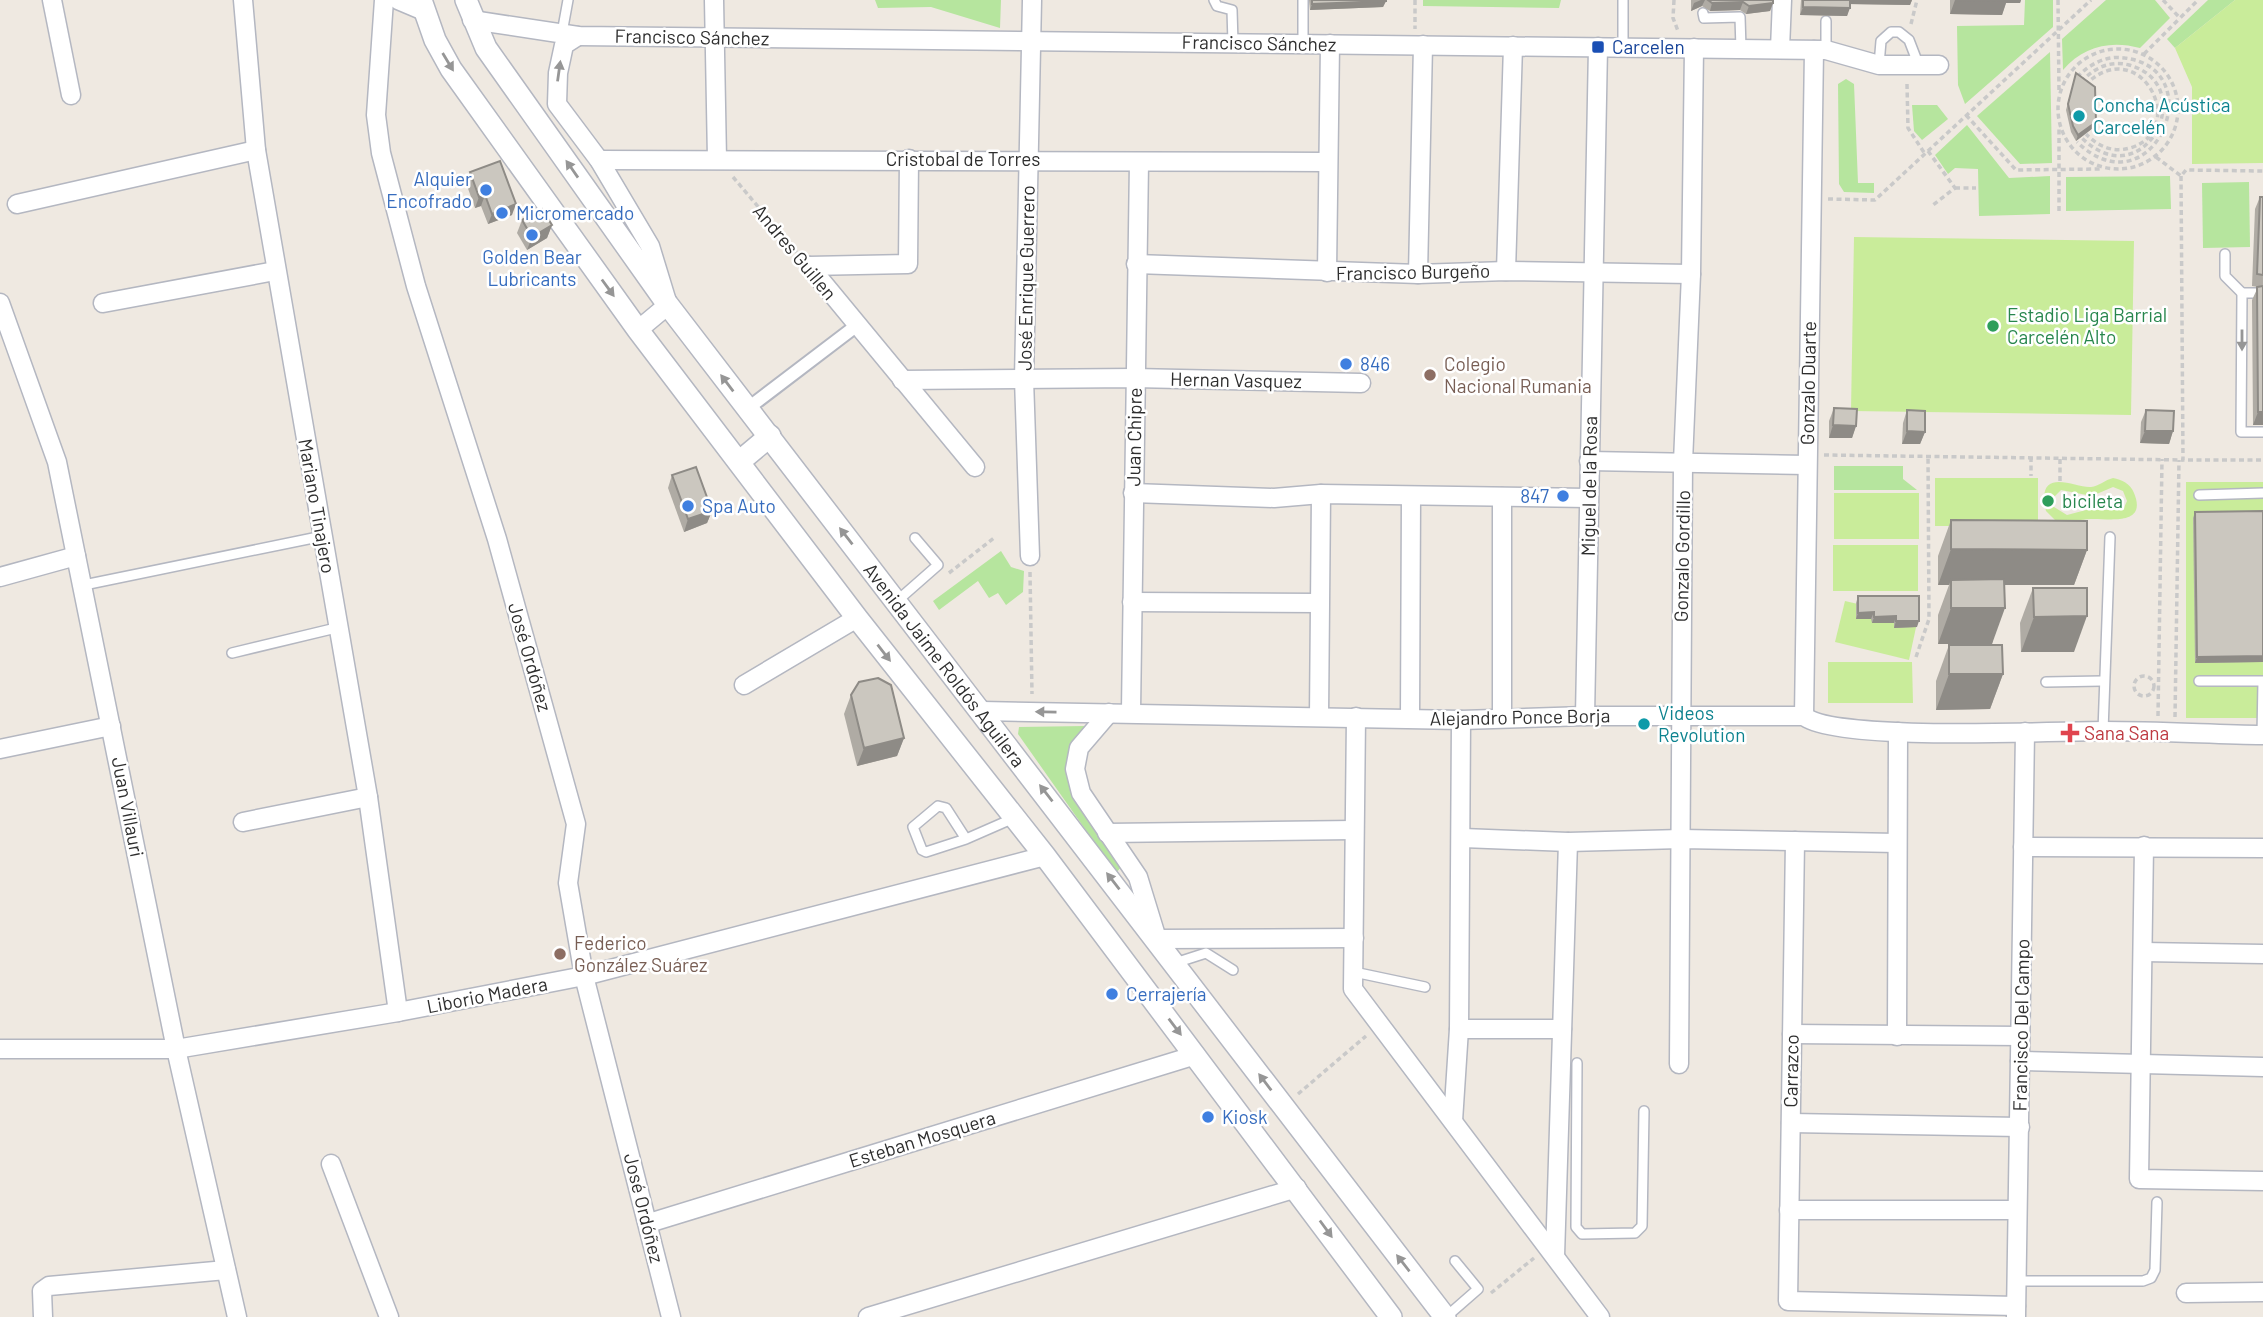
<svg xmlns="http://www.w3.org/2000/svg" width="2263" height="1317" font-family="Barlow,sans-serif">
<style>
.green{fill:#b6e59e}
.pitch{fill:#c9ec9a;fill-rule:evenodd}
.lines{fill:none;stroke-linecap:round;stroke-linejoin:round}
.service-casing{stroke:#b4b7c1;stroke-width:12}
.pedestrian-casing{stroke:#b4b7c1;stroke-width:16}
.minor-casing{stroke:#b4b7c1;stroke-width:21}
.tertiary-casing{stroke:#b4b7c1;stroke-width:24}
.path{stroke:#c9c9c9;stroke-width:3.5;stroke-dasharray:5 3.5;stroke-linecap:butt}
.service{stroke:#fff;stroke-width:9}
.pedestrian{stroke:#fff;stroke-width:12}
.minor{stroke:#fff;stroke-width:18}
.tertiary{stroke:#fff;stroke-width:21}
.wall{fill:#afaba4}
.shaded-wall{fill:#8e8b86}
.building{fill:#cbc7bf;stroke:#8e8b86;stroke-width:2}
.oneway{fill:#969696}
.transit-dot{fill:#1a4fb4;stroke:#fff;stroke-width:2.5}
.culture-dot{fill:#0f9aa8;stroke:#fff;stroke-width:2.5}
.shop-dot{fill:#3f7fe0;stroke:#fff;stroke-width:2.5}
.leisure-dot{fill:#2e9e5b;stroke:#fff;stroke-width:2.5}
.education-dot{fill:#8d6e63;stroke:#fff;stroke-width:2.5}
.health-dot{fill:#e0444e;stroke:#fff;stroke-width:2.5}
.labels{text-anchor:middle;stroke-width:5;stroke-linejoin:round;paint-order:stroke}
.street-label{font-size:19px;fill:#2e2e2e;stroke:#fff}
.transit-label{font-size:19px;fill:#164399;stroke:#fff;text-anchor:start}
.culture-label{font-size:19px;fill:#0d838f;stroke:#fff;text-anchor:start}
.shop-label{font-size:19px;fill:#366cbe;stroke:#fff;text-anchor:start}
.leisure-label{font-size:19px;fill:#27864d;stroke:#fff;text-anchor:start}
.education-label{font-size:19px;fill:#785e54;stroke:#fff;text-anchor:start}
.health-label{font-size:19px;fill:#be3a42;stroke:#fff;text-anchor:start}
</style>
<rect width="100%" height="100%" fill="#efe9e1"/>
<g class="green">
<path d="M875,0H1001L1000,28L931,7L878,8Z"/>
<path d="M1423,0H1561L1559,8L1423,6Z"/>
<path d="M2025,0H2053V27L1965,104L1958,85L1957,26L2024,25Z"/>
<path d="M2106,0H2155L2170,18L2140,48C2111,40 2083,46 2063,70L2062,39Z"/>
<path d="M2208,0H2235L2175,48L2167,39Z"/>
<path d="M2050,52L2052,163L2020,164L1977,116Z"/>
<path d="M1846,79L1854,84L1858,183H1874V193L1844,192L1839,184L1838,84Z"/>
<path d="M1912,105H1937L1948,119L1922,140L1914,131Z"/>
<path d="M1967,125L2009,178L2050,176V214L1979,216L1978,169L1955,168L1948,174L1935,155Z"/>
<path d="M2170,176L2171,209L2066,211V177Z"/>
<path d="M2249,182L2250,247L2203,248L2202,183Z"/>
<path d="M1834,466H1903V479L1917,490H1834Z"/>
<path d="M1001,551L1011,567L1024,571L1023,592L1006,605L998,593L989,598L978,581L939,610L933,601Z"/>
<path d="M1085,726L1071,744L1068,768L1122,866L1116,873L1018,734L1019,727Z"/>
</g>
<g class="pitch">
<path d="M2235,0H2263V163L2192,164V87L2175,48Z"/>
<path d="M1854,237L2134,241L2131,415L1851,411Z"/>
<rect x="1935" y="478" width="103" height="48"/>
<path d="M2113,478C2122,480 2130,483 2134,493C2148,527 2107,518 2091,519C2080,519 2070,523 2058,523L2046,511C2035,464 2077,489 2091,487C2099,486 2105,480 2113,478ZM2113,487L2123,491L2127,501L2123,510H2086L2067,515L2054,507V497L2061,490L2092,496Z"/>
<rect x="2186" y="482" width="77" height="236"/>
<rect x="1834" y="493" width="85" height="46"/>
<rect x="1833" y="545" width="85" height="46"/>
<path d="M1845,601L1918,618L1909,660L1835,642Z"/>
<path d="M1828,662H1912L1913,703H1828Z"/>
</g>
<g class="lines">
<defs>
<g id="service">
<path d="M1214,0L1217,6L1232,10L1233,43"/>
<path d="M1303,0V44"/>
<path d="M1623,0V47"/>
<path d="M1703,13L1704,18L1740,17L1741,49"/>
<path d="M1826,21V50"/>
<path d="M562,33L568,0"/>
<path d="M1879,65L1881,41L1891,32H1899L1909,40L1919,66"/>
<path d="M2225,254V276L2242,293"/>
<path d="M2263,293H2242L2241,432H2263"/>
<path d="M2199,495L2263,493"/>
<path d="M84,585L323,536"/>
<path d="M897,601L938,565L915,538"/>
<path d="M232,653L336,628"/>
<path d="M2199,681H2263L2262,735"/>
<path d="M2046,682L2102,681"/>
<path d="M2103,731L2110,537"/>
<path d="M966,839L926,852L922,850L913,827L938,806L946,808L966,839L1014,818"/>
<path d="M1175,963L1206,953L1233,970"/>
<path d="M1354,972L1425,987"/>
<path d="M1577,1063L1576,1227L1582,1234L1635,1233L1642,1226L1644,1111"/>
<path d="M2016,1281H2143L2151,1278L2155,1270L2157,1202"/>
<path d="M1446,1317L1478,1289L1455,1261"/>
</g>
<path id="pedestrian" d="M747,409L856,326"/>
<g id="minor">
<path d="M52,0L71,95"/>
<path d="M243,0L256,150L368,797L398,1012"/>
<path d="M384,0L376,115L381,153L416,286L497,539L576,824L568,883L584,976L671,1317"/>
<path d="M398,0L424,11"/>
<path d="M714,0L717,159"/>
<path d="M472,20L578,36L1826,50L1879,65H1939"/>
<path d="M578,36L564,45L558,73L557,104L599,160L650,246L668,305L638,330"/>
<path d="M1780,49L1782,0"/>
<path d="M599,160L1326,162"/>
<path d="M17,204L256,150"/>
<path d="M1136,264L1418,274L1506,271L1691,274"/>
<path d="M809,266L975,467"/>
<path d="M809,266L908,264L909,159"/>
<path d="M1506,271L1513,46"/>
<path d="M1327,272L1330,44"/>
<path d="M1418,274L1423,45"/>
<path d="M0,303L57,462L176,1049L237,1317"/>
<path d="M103,303L275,271"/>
<path d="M902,380L1134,378L1361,383"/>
<path d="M1589,461L1807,465"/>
<path d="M1133,493L1274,498L1321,494L1588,498"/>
<path d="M1502,497V717"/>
<path d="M1030,556L1024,379L1032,0"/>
<path d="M0,577L76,556"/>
<path d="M1132,602L1319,603"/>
<path d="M744,685L857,618"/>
<path d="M982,711L1461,720L1585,716H1804C1833,742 2053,731 2104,731C2157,731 2210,734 2263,735"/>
<path d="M1131,711L1139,162"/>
<path d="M1109,713L1079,748L1075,769L1081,793L1138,877L1157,939L1354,938"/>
<path d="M1319,716L1321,494"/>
<path d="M1585,716L1598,47"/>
<path d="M1804,716L1814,50"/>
<path d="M1356,717L1353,989L1600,1317"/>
<path d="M1410,718L1411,496"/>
<path d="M0,749L111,726"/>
<path d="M243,822L368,797"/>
<path d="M1107,833L1354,830"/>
<path d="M1463,838L1568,842L1681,839L1897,843"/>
<path d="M1795,841L1788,1301L2016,1306"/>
<path d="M2144,846L2139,1179L2263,1181"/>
<path d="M2023,847L2263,848"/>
<path d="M2143,952L2263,954"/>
<path d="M1459,1029H1562"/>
<path d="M1792,1034L2020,1036"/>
<path d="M1897,1036L1898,732"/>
<path d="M0,1049H176L398,1012L584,976L1045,856"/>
<path d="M2020,1061L2263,1067"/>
<path d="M1679,1064L1683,462L1691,274L1694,48"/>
<path d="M1453,1121L1459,1029L1461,720"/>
<path d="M1791,1123L2020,1127"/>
<path d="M331,1164L389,1317"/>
<path d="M1789,1210H2017"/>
<path d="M649,1223L1196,1055"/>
<path d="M1555,1256L1568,842"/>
<path d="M2186,1293L2263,1292"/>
<path d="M2016,1316L2025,732"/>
<path d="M43,1317L42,1291L49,1286L226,1270"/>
<path d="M868,1317L1297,1188"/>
</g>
<g id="tertiary">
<path d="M421,0L435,40L451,69L638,330L857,618L1045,856L1391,1317"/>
<path id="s1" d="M466,0L486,48L668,305L1445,1317"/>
<path d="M739,462L770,436"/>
</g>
</defs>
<use href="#service" class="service-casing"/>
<use href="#pedestrian" class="pedestrian-casing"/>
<use href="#minor" class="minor-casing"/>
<use href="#tertiary" class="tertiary-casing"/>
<g class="path">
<path d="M1415,0V29"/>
<path d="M1674,0L1673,18L1678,31"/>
<path d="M2058,0L2059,92"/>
<path d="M2163,0L2180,18L2198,0"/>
<path d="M1911,24L1917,0"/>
<circle cx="2118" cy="109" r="60"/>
<path d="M2144,54L2180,18"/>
<path d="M2077,77C2090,64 2106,55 2125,58C2214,70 2152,214 2077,142"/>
<path d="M2081,82C2094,68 2110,60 2129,65C2202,85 2144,199 2082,138"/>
<path d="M1907,84L1908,128L1925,154"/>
<path d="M2085,85C2140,31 2191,130 2130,148C2112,153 2098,146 2086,134"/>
<path d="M1966,115L2016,170L2101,169"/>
<path d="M1928,151L1955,188L1933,205"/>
<path d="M2156,157L2181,176L2186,170L2263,171"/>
<path d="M2181,176L2183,460H2263"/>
<path d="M733,177L798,254"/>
<path d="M1955,188H1976"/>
<path d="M1828,199L1875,200L2091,0"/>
<path d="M2059,211V126"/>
<path d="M1824,455L2183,460"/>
<path d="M2031,457V476"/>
<path d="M2060,481V458"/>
<path d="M1030,572L1032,694"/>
<path d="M949,573L994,538"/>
<path d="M1916,657L1929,619L1928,456"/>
<circle cx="2144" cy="686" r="10"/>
<path d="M2158,716L2162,459"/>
<path d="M2175,717L2179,460"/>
<path d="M1298,1094L1366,1036"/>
<path d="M1491,1293L1534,1258"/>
</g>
<use href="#service" class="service"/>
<use href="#pedestrian" class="pedestrian"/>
<use href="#minor" class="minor"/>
<use href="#tertiary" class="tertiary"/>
</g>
<g class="wall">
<path d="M1309,0H1386V1L1383,7L1310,10Z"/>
<path d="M1691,0H1773V3L1770,11L1746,14L1740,10L1710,11L1702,6L1691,11Z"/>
<path d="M1801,0H1912L1910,5L1850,4L1847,16L1800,15Z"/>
<path d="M1950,0H2021L2020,3H2006L2002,15L1950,14Z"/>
<path d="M2076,73L2093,128L2076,141L2071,132L2066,110Z"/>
<path d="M470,172L512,215L488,224L481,206L475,208L466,183Z"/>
<path d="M2260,197H2263V425H2253L2252,300L2258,287L2252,286L2255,209Z"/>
<path d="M522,220L552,225L547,238L527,250L517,233Z"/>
<path d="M1834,408L1856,426L1852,438H1829V421Z"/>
<path d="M1907,410L1925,432L1920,444H1902L1903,423Z"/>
<path d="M2146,410L2173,431L2169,444L2140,443L2141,422Z"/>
<path d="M672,475L712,511L707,523L684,532L668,488Z"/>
<path d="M2263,511V662L2195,663L2193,518L2195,512Z"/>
<path d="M1951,520L2087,550L2074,585H2004L1992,644H1938V615L1949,585H1938V556Z"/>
<path d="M2033,588L2074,652H2021L2020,623Z"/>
<path d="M1858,596L1917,627L1894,628V623H1872L1871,619H1856V603Z"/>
<path d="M1949,645L2003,674L1990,709L1936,710V681Z"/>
<path d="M851,695L904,738L897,756L857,766L844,714Z"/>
</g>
<g class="shaded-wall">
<path d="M1701,0H1705L1702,6L1691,11L1694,3Z"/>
<path d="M1849,0H1912L1910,5L1847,4Z"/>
<path d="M1955,0H2021L2020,3H2006L2002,15L1950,14Z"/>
<path d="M1386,1L1383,7L1310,10L1312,4Z"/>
<path d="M1743,2L1740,10L1710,11L1712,3Z"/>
<path d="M1773,3L1770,11L1746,14L1749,6Z"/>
<path d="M1803,7L1850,8L1847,16L1800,15Z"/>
<path d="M2096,122L2093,128L2076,141L2078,135Z"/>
<path d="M485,195L481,206L475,208L479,197Z"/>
<path d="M516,204L512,215L488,224L492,214Z"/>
<path d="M552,225L547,238L527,250L532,237Z"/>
<path d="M2258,412H2263V425H2253Z"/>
<path d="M1833,425L1856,426L1852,438H1829Z"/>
<path d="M1907,431L1925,432L1920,444H1902Z"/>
<path d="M2145,431H2173L2169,444L2140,443Z"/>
<path d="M712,511L707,523L684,532L688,519Z"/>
<path d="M1951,549L2087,550L2074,585H1951V580L1949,585H1938Z"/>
<path d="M1951,608H2005L1992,644H1938Z"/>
<path d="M1874,612L1871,619H1856L1858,613Z"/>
<path d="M1896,616L1894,623H1872L1874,617Z"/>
<path d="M2087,616L2074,652H2021L2034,617Z"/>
<path d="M1896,621H1919L1917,627L1894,628Z"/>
<path d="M2263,656V662L2195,663L2197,657Z"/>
<path d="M1949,674H2003L1990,709L1936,710Z"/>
<path d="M904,738L897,756L857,766L864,748Z"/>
</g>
<g class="building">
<path d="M1312,0H1386V1L1312,4Z"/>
<path d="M1708,0H1773V3L1749,6L1743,2L1712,3Z"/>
<path d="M1803,0H1850V8L1803,7Z"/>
<path d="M1955,0H2007V1Z"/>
<path d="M2076,73L2095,87L2096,122L2078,135L2073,126L2068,104Z"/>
<path d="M500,161L516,204L492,214L485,195L479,197L470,172Z"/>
<path d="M2260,197H2263V275L2257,274Z"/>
<path d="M542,209L552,225L532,237L522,220Z"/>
<path d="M2263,286V412H2258L2257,287Z"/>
<path d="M1834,408L1857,409L1856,426L1833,425Z"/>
<path d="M1907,410L1925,411V432L1907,431Z"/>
<path d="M2146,410L2174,411L2173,431H2145Z"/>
<path d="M696,467L712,511L688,519L672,475Z"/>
<path d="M2263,511V656L2197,657L2195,512Z"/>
<path d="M1951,520L2087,521V550L1951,549Z"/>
<path d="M2004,579L2005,608H1951V580Z"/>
<path d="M2033,588H2087V616L2034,617Z"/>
<path d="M1858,596H1919V621H1896V616L1874,617V612L1858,613Z"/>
<path d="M1949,645H2002L2003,674H1949Z"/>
<path d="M878,678L891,685L904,738L864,748L851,695L859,682Z"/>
</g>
<defs><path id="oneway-solid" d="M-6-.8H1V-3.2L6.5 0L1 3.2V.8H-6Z" transform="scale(1.75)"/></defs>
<g class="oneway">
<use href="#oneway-solid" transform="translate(448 62) rotate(59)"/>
<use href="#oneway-solid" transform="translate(559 71) rotate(-82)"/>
<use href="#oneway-solid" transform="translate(572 169) rotate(-125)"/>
<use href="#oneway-solid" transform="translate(608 288) rotate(54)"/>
<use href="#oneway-solid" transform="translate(2242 340) rotate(90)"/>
<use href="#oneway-solid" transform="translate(727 383) rotate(-127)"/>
<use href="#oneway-solid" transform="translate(846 536) rotate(-128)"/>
<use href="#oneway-solid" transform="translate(884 653) rotate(52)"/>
<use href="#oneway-solid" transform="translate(1046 712) rotate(-179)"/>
<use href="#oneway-solid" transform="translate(1046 793) rotate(-128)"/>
<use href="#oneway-solid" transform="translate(1113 881) rotate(-128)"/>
<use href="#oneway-solid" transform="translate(1175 1027) rotate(53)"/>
<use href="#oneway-solid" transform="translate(1265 1082) rotate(-127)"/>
<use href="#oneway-solid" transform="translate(1326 1229) rotate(54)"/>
<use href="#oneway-solid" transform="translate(1403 1263) rotate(-128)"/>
</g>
<rect class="transit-dot" x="1591" y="40" width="14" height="14" rx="3.5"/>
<g class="culture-dot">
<circle cx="2079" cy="116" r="7"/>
<circle cx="1644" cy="724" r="7"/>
</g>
<g class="shop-dot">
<circle cx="486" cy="190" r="7"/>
<circle cx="502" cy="213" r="7"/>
<circle cx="532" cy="235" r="7"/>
<circle cx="1346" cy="364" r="7"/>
<circle cx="1563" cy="496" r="7"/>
<circle cx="688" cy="506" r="7"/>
<circle cx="1112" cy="994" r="7"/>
<circle cx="1208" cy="1117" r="7"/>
</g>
<g class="leisure-dot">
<circle cx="1993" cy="326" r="7"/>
<circle cx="2048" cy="501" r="7"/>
</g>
<g class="education-dot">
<circle cx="1430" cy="375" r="7"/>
<circle cx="560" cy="954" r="7"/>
</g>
<path class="health-dot" d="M2066.5 722.5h7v7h7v7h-7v7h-7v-7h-7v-7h7z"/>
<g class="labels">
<g class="street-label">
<text transform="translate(692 37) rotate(1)" y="7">Francisco Sánchez</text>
<text transform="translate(1259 43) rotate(1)" y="7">Francisco Sánchez</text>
<text x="963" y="166">Cristobal de Torres</text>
<text transform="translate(795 252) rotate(50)" y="7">Andres Guillen</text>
<text transform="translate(1413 272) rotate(-1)" y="7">Francisco Burgeño</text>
<text transform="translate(1026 278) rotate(-89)" y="7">José Enrique Guerrero</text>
<text transform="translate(1236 380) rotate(1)" y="7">Hernan Vasquez</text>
<text transform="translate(1808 383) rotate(-89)" y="7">Gonzalo Duarte</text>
<text transform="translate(1134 437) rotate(-89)" y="7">Juan Chipre</text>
<text transform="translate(1589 486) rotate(-89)" y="7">Miguel de la Rosa</text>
<text transform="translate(317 506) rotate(80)" y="7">Mariano Tinajero</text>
<text transform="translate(1682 556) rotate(-89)" y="7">Gonzalo Gordillo</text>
<text transform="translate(530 657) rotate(74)" y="7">José Ordóñez</text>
<text dy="7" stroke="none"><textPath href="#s1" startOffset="821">Avenida Jaime Roldós Aguilera</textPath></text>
<text transform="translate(1520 717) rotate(-1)" y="7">Alejandro Ponce Borja</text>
<text transform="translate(128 807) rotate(79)" y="7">Juan Villauri</text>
<text transform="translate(487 995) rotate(-11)" y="7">Liborio Madera</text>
<text transform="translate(2021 1025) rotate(-89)" y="7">Francisco Del Campo</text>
<text transform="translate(1791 1071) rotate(-89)" y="7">Carrazco</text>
<text transform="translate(922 1139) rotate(-17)" y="7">Esteban Mosquera</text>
<text transform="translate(644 1208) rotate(76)" y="7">José Ordóñez</text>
</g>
<g class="transit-label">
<text x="1612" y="54">Carcelen</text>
</g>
<g class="culture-label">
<text x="2093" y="112">Concha Acústica<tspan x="2093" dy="22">Carcelén</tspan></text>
<text x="1658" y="720">Videos<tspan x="1658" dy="22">Revolution</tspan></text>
</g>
<g class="shop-label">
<text x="472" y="186" text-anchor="end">Alquier<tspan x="472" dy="22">Encofrado</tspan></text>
<text x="516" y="220">Micromercado</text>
<text x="532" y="264" text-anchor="middle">Golden Bear<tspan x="532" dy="22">Lubricants</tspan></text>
<text x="1360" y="371">846</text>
<text x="1549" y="503" text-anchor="end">847</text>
<text x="702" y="513">Spa Auto</text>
<text x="1126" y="1001">Cerrajería</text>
<text x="1222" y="1124">Kiosk</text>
</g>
<g class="leisure-label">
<text x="2007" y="322">Estadio Liga Barrial<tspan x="2007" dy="22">Carcelén Alto</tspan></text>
<text x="2062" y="508">bicileta</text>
</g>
<g class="education-label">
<text x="1444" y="371">Colegio<tspan x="1444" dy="22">Nacional Rumania</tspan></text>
<text x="574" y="950">Federico<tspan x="574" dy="22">González Suárez</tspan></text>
</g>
<g class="health-label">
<text x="2084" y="740">Sana Sana</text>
</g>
</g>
</svg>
